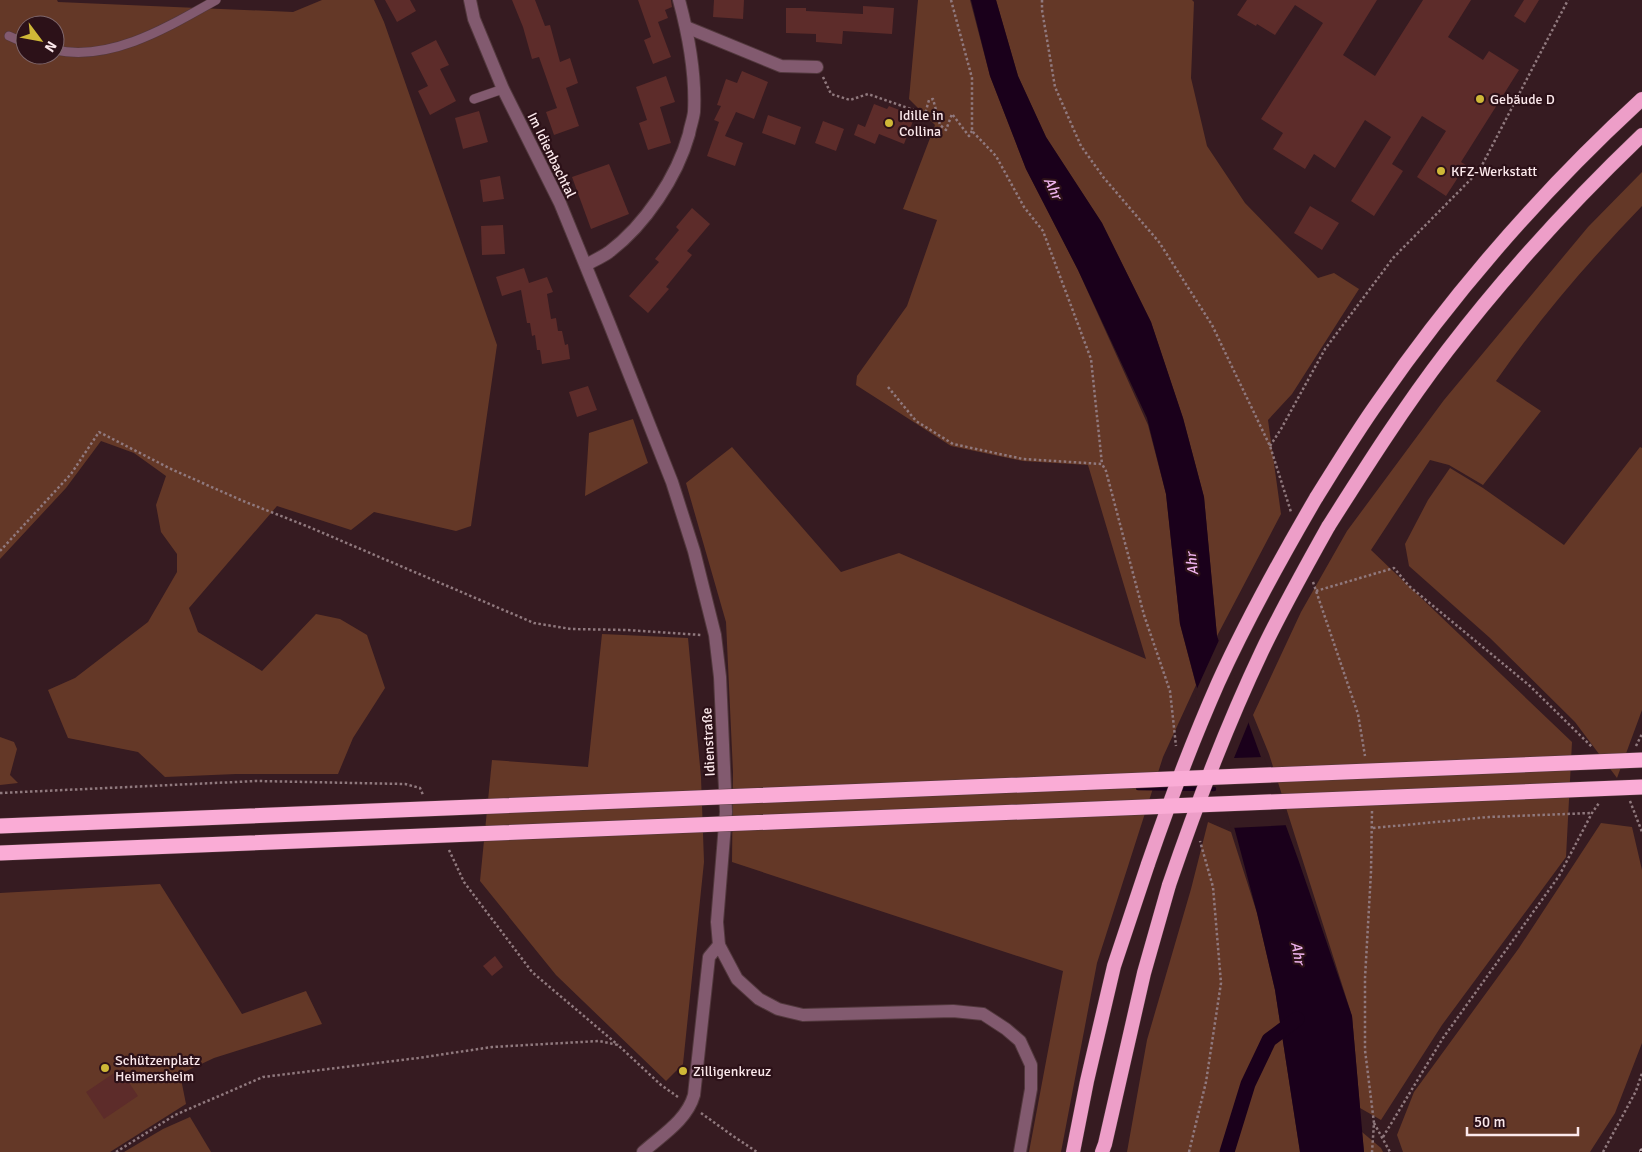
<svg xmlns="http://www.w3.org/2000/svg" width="1642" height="1152" font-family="Signika,sans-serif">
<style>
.green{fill:#643827;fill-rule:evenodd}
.water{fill:#1a001b}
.pier{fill:#361b21}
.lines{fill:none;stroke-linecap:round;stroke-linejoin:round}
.stream{stroke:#1a001b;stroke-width:4.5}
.canal{stroke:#1a001b;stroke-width:15}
.building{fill:#5d2c2a}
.service-casing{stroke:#52383d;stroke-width:10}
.minor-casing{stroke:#52383d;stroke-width:14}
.trunk-casing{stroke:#52383d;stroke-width:15}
.path{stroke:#90797e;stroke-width:2.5;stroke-dasharray:2.5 2.5;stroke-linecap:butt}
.service{stroke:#825a6f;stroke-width:9}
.minor{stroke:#825a6f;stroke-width:12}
.trunk{stroke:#ed9ec8;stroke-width:14}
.rail-casing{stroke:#b8a2a6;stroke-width:5.5}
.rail{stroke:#2c1118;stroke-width:4;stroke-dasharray:11;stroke-linecap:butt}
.trunk-bridge-casing{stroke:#52383d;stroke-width:15;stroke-linecap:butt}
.motorway-bridge-casing{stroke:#52383d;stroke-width:16;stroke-linecap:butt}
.trunk-bridge{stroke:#ed9ec8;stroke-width:14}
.motorway-bridge{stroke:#faacd6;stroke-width:15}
.poi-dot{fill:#cfb837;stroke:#2c1118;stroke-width:2}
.labels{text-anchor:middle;stroke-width:4.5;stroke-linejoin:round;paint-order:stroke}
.poi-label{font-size:14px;fill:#fbe8eb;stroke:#2c1118;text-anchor:start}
.street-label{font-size:14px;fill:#fbe8eb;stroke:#2c1118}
.water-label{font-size:15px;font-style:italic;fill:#eeb2ec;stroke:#2c1118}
</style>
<rect width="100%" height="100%" fill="#361b21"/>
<g class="green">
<path d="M0,0H57L58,2L293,12L322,0H374L384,22L497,345L471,526L456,531L374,512L351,530L277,506L189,608L198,632L262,671L316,614L340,619L367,635L385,688L353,738L338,774H236L165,777L138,752L68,738L48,690L75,678L148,622L177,572V554L161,532L156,505L166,476L134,453L101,441L66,488L0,559ZM25,25H55V55H25Z"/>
<path d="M918,0H970L990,76L1026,169L1078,270L1148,425L1166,494L1180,624L1196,685L1163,757L1097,963L1061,1152H1029L1063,971L732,862L733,772L726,622L686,483L732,447L841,572L899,553L1146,659L1088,465L1023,461L951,446L856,385L857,376L907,306L937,220L903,209L935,125L909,99Z"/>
<path d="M996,0H1192L1194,2L1191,78L1207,146L1245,203L1318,278L1334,273L1359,289L1292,394L1268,420L1281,514L1217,636L1204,497L1183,418L1151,322L1102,223L1046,137L1018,76Z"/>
<path d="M1642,172V206C1589,261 1539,319 1496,381L1541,411L1483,485L1449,465L1430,460L1371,550L1572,742L1566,857L1442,1025L1381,1120L1360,1108L1352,1016L1269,754L1253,715L1301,612L1347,531L1444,400L1588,227Z"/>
<path d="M633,419L648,463L585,496L589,433Z"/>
<path d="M1640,447L1642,448V710L1617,778L1575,722L1490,638L1409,566L1405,544L1428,500L1450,468L1483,488L1564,545Z"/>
<path d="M602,634L688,638L701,777L704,862L683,1064L666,1081L556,975L480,881L492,760L588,767Z"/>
<path d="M0,737L14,742L17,749L10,775L18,783L0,785Z"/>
<path d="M1208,822L1231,832L1257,913L1275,990L1300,1152H1127L1147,1040L1191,889Z"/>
<path d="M1601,823L1632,827L1642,870V1043L1615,1113L1590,1152H1403L1397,1135L1414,1092L1519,948Z"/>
<path d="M160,884L242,1014L306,991L322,1024L214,1058L180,1074L186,1104L110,1152H0V893Z"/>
<path d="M190,1117L211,1152H124L163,1129Z"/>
<path d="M1362,1132L1381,1148L1383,1152H1364Z"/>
</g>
<path class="water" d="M971,0H996L1018,76L1046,137L1102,223L1151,322L1183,418L1204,497L1217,636L1298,859L1352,1016L1364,1152H1300L1275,990L1257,913L1180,624L1166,494L1147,418L1078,270L1026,169L990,76Z"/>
<path class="pier" d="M1220,638L1250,719L1234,758L1264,757L1289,825L1231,828L1195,693Z"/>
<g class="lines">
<path class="stream" d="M1138,788L1214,789"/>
<path class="canal" d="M1227,1152L1248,1084L1269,1040L1297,1019"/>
</g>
<g class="building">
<path d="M385,0H410L416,11L397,22Z"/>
<path d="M512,0H535L545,26L550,25L560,62L570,58L578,83L566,88L579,126L554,135L546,112L557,108L539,57L532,59L523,27Z"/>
<path d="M638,0H671L672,7L665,10L668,18L658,22L671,57L653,64L644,40L651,37Z"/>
<path d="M714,0H744L743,19L713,17Z"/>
<path d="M1247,0H1377L1343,55L1375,76L1423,0H1471L1448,37L1483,60L1489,51L1519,70L1461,162L1466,165L1446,196L1417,177L1446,131L1422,116L1392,164L1403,171L1374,216L1351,201L1391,137L1365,120L1335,168L1314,154L1305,169L1273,149L1283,133L1261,119L1323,23L1295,5L1275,35L1257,24L1256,26L1237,15Z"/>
<path d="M1524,0H1539L1525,23L1514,16Z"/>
<path d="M863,6L894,8L892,34L843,31L842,44L816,42V34L786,33V8H806V11L863,14Z"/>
<path d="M436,40L449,65L440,69L456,101L430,115L418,91L428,86L411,53Z"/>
<path d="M742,71L768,82L754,119L736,112L725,136L743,143L735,166L707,156L719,122L714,120L721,106L717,105L726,79L737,83Z"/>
<path d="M666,76L675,102L660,107L671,143L648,150L639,123L647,120L636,87Z"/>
<path d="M874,104L887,109L889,106L915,116L904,144L879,134L875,144L854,135L858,124L865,127Z"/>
<path d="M479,111L488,142L463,149L455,118Z"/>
<path d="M768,115L801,127L795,145L762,133Z"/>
<path d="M823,121L844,129L836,151L815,143Z"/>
<path d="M609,164L629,214L591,229L572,177Z"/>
<path d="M500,176L504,199L483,202L480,180Z"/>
<path d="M1310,206L1339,223L1322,250L1294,233Z"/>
<path d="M692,208L710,224L687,251L692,255L666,287L669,289L648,313L629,296L659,262L655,259L679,230L676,227Z"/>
<path d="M503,225L505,254L482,255L481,226Z"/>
<path d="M524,268L529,283L547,277L553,292L547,294L551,319L556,318L558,331H562L565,345L568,344L570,359L542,364L540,350H537L535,335L532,336L530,323H527L521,290L502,296L496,277Z"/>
<path d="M588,386L597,410L577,417L569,392Z"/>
<path d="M495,956L503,967L492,976L483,966Z"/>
<path d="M120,1069L138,1096L104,1119L86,1092Z"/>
</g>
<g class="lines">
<defs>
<g id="service">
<path d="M9,36L25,43"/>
<path d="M55,50C111,62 168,27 216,0"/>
<path d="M474,99L503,89"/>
</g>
<g id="minor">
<path d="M470,0L474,19L503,89L560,203L609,323L672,482L694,551L715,635L720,677L726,812L717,922L719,945L737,979L759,999L778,1009L803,1015L953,1011L983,1014L1006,1029L1020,1041L1031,1065V1089L1020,1152"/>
<path d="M686,27L781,66L817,67"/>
<path d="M586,265C593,261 602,257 609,252C645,225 677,177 689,134C690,127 693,120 694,112C696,74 689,37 679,0"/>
<path d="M643,1152C662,1135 687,1120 694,1095L709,957L719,945"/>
</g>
<g id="trunk">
<path d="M1316,498C1336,466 1356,433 1378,402C1454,292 1543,190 1642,99"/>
<path d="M1328,527C1366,467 1404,407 1447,351C1506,274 1572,202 1642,135"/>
<path d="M1073,1152L1087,1081L1114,966L1148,864"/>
<path d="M1102,1152L1105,1144L1144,973L1169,885"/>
</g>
</defs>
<use href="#service" class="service-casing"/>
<use href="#minor" class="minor-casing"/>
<use href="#trunk" class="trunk-casing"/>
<g class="path">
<path d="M951,0L972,78V131L996,156L1024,207L1043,231L1091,359L1102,464"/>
<path d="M1042,0V10L1055,87L1081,146L1104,178L1159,242L1212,325L1270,446L1291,512"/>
<path d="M823,77L831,94L850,100L868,94L925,114L929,100L933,99L940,125L946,130L952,114L969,136L972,131"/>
<path d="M888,387L916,421L953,444L1023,459L1102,464L1106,471L1144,615L1170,691L1176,746"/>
<path d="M1270,446L1281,429L1325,349L1393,258L1479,171L1568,0"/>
<path d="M0,551L71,474L99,432L171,469L243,501L309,527L534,623L571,629L627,630L701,635"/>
<path d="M1313,582L1358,714L1365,756"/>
<path d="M1316,591L1394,568L1409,586L1530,686L1592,747"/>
<path d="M1636,746L1642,734"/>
<path d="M0,793L257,781L405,784L420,788L423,795"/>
<path d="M1630,801L1642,832"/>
<path d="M1372,811L1371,872L1365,978V1050L1374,1123L1372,1152"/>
<path d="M1373,828L1489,817L1592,813"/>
<path d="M449,850L464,882L532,972L618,1045"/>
<path d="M701,1113L733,1136L757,1152"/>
<path d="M1374,1123L1390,1152"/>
<path d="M1383,1137L1443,1038L1559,876L1592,813L1599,803"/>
<path d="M116,1152L175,1115L263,1077L418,1058L492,1047L599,1041L618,1045L661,1085L678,1097"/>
<path d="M1189,1152L1206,1082L1221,983L1213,887L1200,841"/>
<path d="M1603,1152L1636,1091L1642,1073"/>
</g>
<use href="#service" class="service"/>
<use href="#minor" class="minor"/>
<use href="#trunk" class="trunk"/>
<defs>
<path id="rail" d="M1642,1152V1151"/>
</defs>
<use href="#rail" class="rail-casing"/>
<use href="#rail" class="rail"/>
<defs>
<g id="trunk-bridge">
<path d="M1148,864C1169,803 1192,742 1218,683C1247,619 1281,558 1316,498"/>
<path d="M1169,885C1196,806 1226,727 1262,651C1282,609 1305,568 1328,527"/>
</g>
<g id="motorway-bridge">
<path d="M0,826L1642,760"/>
<path d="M0,853L1642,787"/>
</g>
</defs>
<use href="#trunk-bridge" class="trunk-bridge-casing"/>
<use href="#motorway-bridge" class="motorway-bridge-casing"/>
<use href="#trunk-bridge" class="trunk-bridge"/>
<use href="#motorway-bridge" class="motorway-bridge"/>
</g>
<g class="poi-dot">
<circle cx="1480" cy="99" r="5"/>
<circle cx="889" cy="123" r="5"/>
<circle cx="1441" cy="171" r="5"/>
<circle cx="105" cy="1068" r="5"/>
<circle cx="683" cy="1071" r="5"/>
</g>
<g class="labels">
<g class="poi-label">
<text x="1490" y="104">Gebäude D</text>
<text x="899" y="120">Idille in<tspan x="899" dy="16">Collina</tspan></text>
<text x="1451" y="176">KFZ-Werkstatt</text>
<text x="115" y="1065">Schützenplatz<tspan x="115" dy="16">Heimersheim</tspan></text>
<text x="693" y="1076">Zilligenkreuz</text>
</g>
<g class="street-label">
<text transform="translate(552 155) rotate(64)" y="5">Im Idienbachtal</text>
<text transform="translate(708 742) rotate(-93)" y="5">Idienstraße</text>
</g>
<g class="water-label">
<text transform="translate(1053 188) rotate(64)" y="5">Ahr</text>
<text transform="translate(1192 564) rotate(-97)" y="5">Ahr</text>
<text transform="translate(1298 953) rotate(79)" y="5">Ahr</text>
</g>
</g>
<g transform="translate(40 40) rotate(122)"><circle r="24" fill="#2c1118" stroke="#7f676c"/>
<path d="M0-4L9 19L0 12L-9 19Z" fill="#cfb837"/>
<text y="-8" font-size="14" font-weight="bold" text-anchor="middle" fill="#fbe8eb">N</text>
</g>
<path d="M1467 1127v8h111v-8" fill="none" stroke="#fbe8eb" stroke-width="2.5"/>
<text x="1474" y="1127" font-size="15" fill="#fbe8eb" stroke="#2c1118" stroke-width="4" paint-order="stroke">50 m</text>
</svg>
